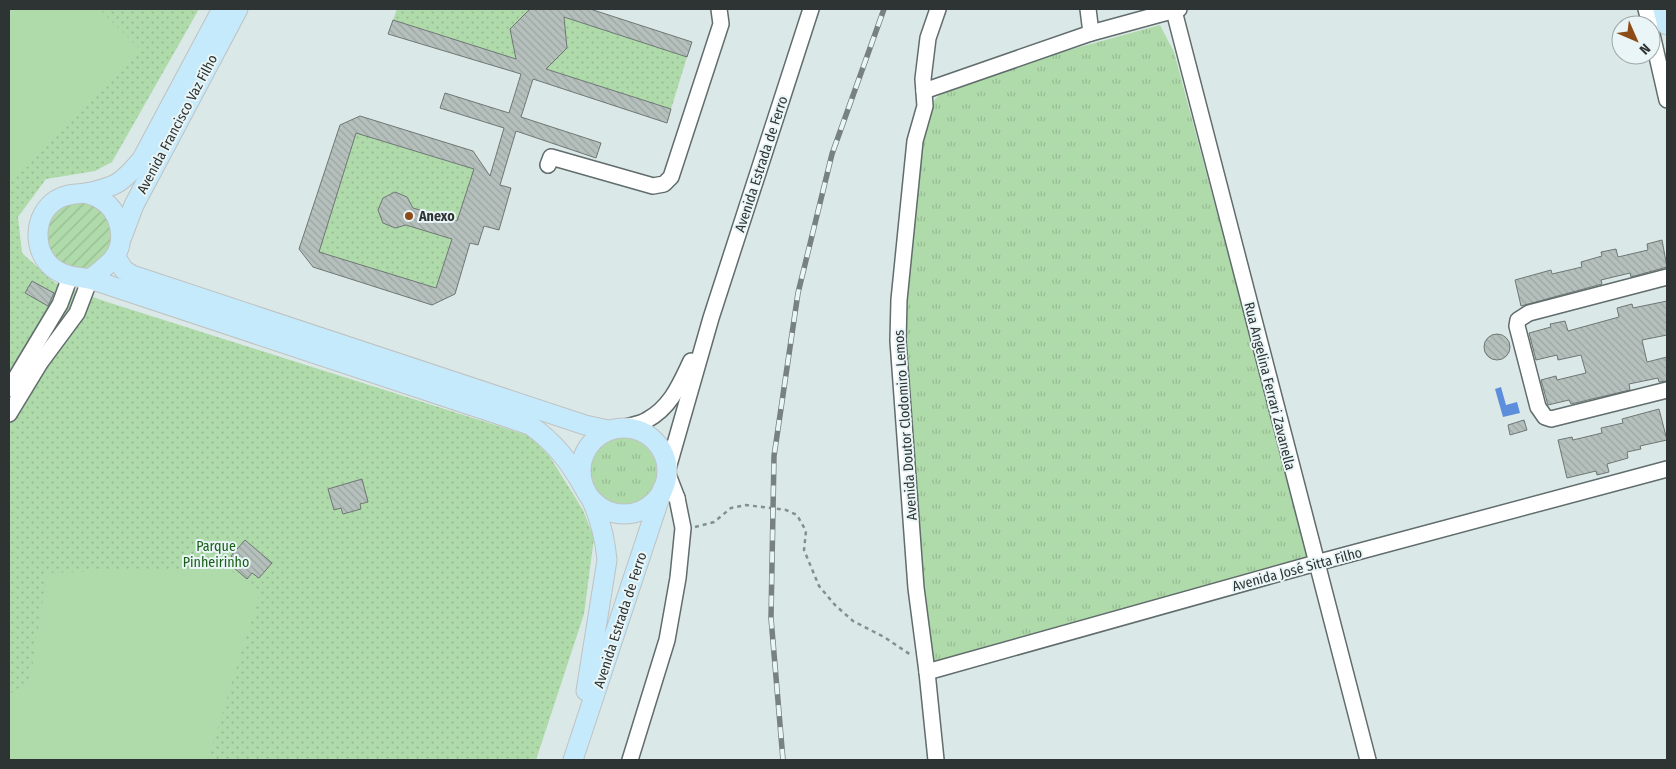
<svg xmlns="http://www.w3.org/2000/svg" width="1676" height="769" font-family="'Fira Sans Condensed',sans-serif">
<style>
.grass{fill:url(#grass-tufts)}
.park{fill:url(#park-dots)}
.garden{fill:url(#garden-furrows)}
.pitch{fill:#afdaaa}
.water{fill:#5d8edc}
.building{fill:url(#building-back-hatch);stroke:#6e7774;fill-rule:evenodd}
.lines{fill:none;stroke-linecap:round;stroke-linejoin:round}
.minor-casing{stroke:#616c6d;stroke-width:18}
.major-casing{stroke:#c0c2c2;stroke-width:21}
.path{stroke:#868f8f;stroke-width:2.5;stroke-dasharray:4 4;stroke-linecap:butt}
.minor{stroke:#fff;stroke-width:15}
.major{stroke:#c5eafc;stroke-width:19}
.rail-casing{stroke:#788181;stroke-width:5.5}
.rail{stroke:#e9f5f6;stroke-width:4;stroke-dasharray:11;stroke-linecap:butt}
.poi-dot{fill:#8c4b17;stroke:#e9f5f6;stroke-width:2}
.labels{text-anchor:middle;stroke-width:4;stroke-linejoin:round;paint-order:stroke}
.street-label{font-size:14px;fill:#2e3333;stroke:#e9f5f6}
.poi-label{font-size:14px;font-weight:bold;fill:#2e3333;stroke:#e9f5f6;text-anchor:start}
.park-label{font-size:14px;fill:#195f15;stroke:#e9f5f6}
</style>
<defs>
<pattern id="grass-tufts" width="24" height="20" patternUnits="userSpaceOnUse" patternTransform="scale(1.25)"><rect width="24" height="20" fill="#afdaaa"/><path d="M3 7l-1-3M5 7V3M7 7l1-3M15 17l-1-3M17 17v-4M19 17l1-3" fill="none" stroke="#97bc93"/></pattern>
<pattern id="park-dots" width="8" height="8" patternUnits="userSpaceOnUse" patternTransform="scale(1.25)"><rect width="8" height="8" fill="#afdaaa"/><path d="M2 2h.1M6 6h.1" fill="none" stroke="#97bc93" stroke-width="1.8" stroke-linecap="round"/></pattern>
<pattern id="garden-furrows" width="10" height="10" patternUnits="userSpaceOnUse" patternTransform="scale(1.25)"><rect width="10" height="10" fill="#afdaaa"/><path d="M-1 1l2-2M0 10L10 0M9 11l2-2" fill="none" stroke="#97bc93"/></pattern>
<pattern id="building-back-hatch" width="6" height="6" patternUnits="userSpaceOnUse" patternTransform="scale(1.25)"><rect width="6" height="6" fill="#b5c0bc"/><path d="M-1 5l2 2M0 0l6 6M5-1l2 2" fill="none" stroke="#9ca5a2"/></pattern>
</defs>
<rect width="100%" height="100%" fill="#dbe8e8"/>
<g class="grass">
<path d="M1160,25L1174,52L1310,561L931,665L921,589L902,307L924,127L935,99L946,90L1058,53Z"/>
<circle cx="623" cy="472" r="34"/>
</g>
<g class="park">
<path d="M9,9H199L112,162L95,171L46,179L18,217L22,253L55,283L104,301L530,436L550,457L583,510L594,538L584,614L536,760H9Z"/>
<path d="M397,9H530L510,29L516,59L393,20Z"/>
<path d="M564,17L687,57L671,109L546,69L567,48Z"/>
<path d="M356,133L474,169L457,221L413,208L407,197L395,192L383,198L379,210L383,223L395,228L406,225L452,239L436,288L319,252Z"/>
</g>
<path class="garden" d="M72,199L99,204L115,226L110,253C103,258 95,267 87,269C70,274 47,259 45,242C43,234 48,222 50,215Z"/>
<g class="pitch">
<path d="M9,9H99L141,50L9,185Z"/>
<path d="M227,568L260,592L208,760H9V695L30,680L47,573Z"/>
</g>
<path class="water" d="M1501,387L1506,405L1517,402L1520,413L1503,417L1495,389Z"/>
<g class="building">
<path d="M530,9H590L692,42L687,57L564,17L567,48L546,69L671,109L667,123L533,79L521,117L601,143L596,158L516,131L500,185L511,188L499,230L484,226L478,245L470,243L455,294L432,305L313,267L299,249L340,125L360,116L473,151L490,176L504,128L440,108L445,93L509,113L521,74L388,34L393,20L516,59L510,29ZM356,133L474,169L457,221L413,208L407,197L395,192L383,198L378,210L383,223L395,228L406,225L452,239L436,288L319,252Z"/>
<path d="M1662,240L1667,267L1631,277L1630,273L1601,280L1602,284L1521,306L1515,280L1551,270L1552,274L1582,267L1581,262L1602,256L1601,252L1616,249L1618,257L1648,250L1647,244Z"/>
<path d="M32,281L54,293L48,306L25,293Z"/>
<path d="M1667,301V335L1642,340L1647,362L1667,357V381L1659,382L1658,378L1629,384L1630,390L1571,404L1569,400L1548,405L1541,380L1556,376L1557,380L1586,373L1581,355L1558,360L1557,355L1536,360L1529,333L1551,327L1550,324L1565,321L1568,331L1619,317L1617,308L1632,304L1633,308Z"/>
<circle cx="1497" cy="347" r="13"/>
<path d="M1659,409L1667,440L1640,446L1641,449L1627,452L1628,458L1607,464L1609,472L1597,475L1596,471L1567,478L1558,440L1572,437L1573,440L1602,433L1601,428L1623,423L1622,419Z"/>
<path d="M1524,420L1527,430L1510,435L1508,425Z"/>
<path d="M362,479L368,502L360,504L361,509L343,514L341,508L334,510L328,489Z"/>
<path d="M245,540L272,563L259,578L252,573L247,579L233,567L238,562L231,556Z"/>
</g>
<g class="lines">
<defs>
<g id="minor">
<path d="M1088,9L1091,33"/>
<path d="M1646,9L1650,25"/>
<path d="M1174,11L1368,760"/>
<path d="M1651,30L1667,100"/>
<path d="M924,91L1091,33L1179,9"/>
<path d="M548,165L551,157L653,186L664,184L671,177L721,24L719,9"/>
<path d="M1667,277L1529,313L1518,320L1517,326L1538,407L1545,417L1551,419L1667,390"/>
<path d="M9,389L60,304L67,285V275"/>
<path d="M9,414L40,363L77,313L90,279"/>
<path d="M625,427C632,425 641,424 647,420C671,407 680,384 691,361"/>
<path d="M663,488L669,490L677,498L667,472L711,318L811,9"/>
<path d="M927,672L1316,563L1667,469"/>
<path d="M630,760L667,640L678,578L683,528L677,498"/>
<path d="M936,760L927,672L916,588L898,341L899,300L915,141L925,106L923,79L928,38L938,9"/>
</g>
<g id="major">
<path d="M1663,9L1667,25"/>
<path d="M86,193C90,195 96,196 100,199C120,210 127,239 114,258C107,266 99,272 90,279C77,277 63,276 53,268C32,251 33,215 56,200C65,194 75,194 86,193Z"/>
<path d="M86,193C116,187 122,183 142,159L222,9"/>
<path d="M122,237L134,205L238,9"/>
<path d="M115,256L124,270L132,275L585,425L608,430"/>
<path d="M90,279L530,425C554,442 569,461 583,486"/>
<circle cx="624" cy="471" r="43"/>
<path d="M586,691L607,560C605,538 601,521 592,501"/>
<path d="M573,760L663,488"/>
</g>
</defs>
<use href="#minor" class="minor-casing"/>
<use href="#major" class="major-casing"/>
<path class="path" d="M695,527L714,522L731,508L746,505L786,510L797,515L806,531L804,550L819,586L835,605L853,621L884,637L911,655"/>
<use href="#minor" class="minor"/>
<use href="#major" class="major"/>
<defs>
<path id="rail" d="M783,760L771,618L774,456L798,293L832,154L884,9"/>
</defs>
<use href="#rail" class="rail-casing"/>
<use href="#rail" class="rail"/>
</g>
<circle class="poi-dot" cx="409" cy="216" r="5"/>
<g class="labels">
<g class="street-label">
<text transform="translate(177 124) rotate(-62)" y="5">Avenida Francisco Vaz Filho</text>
<text transform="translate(761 164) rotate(-72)" y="5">Avenida Estrada de Ferro</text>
<text transform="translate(1270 386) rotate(76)" y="5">Rua Angelina Ferrari Zavanella</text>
<text transform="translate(905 425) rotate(-94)" y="5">Avenida Doutor Clodomiro Lemos</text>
<text transform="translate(1297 569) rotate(-15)" y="5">Avenida José Sitta Filho</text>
<text transform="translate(620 620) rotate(-72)" y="5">Avenida Estrada de Ferro</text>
</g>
<g class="poi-label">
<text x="419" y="221">Anexo</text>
</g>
<g class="park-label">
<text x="216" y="551">Parque<tspan x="216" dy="16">Pinheirinho</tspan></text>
</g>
</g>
<rect width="1676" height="769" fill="none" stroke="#2e3333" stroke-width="20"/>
<g transform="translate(1636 40) rotate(135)"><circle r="24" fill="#e9f5f6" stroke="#9ea7a8"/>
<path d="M0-4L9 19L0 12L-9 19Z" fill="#8c4b17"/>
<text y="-8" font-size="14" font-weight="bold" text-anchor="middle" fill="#2e3333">N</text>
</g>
</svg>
